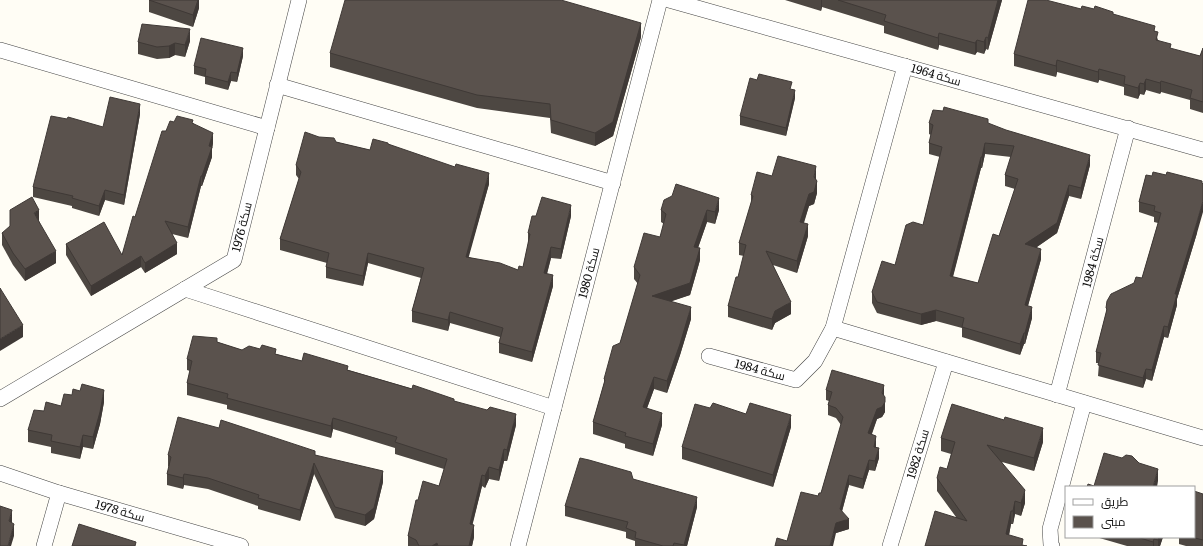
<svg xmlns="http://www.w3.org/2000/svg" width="1203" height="546" font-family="Literata,Cairo,serif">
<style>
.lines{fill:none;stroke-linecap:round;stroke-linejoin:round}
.street-casing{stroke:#444;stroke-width:16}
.street{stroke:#fff;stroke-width:15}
.wall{fill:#4d4742;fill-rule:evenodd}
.shaded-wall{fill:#3f3936}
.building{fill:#5a524d;stroke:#3f3936;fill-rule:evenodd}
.labels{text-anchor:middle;stroke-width:4;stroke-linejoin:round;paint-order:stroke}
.street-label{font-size:12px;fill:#111;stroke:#fff}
</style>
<rect width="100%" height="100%" fill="#fffdf5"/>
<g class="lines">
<defs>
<g id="street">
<path d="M669,0L1203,150"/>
<path d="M0,50L267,128"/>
<path d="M277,85L613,183"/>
<path d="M185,289L554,408"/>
<path d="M833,328L1203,438"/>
<path d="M709,356L796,380L815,361L833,328L905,66"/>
<path d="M1057,395L1128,128"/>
<path d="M0,399L234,260L299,0"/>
<path d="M0,473L59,493L241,546"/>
<path d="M44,546L59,493"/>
<path d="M518,546L660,0"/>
<path d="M890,546L946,362"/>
<path d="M1052,546L1051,545L1050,529L1084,403"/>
</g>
</defs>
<use href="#street" class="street-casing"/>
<use href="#street" class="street"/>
</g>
<g class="wall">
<path d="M149,0H199V8L193,27L149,12Z"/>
<path d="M785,0H1002L988,50L986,49L984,54L977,52L975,55L939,45L938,50L884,33V26L822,7L821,11Z"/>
<path d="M1081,9L1113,14L1155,31L1158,40L1171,49L1200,56L1203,48V113L1190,109V100L1161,92L1160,94L1146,90L1144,95L1140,94L1138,99L1124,95V87L1099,80L1098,83L1057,72L1056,77L1014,66V54Z"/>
<path d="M641,37L613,136L595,146L551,133L550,118L477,108L330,67V53Z"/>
<path d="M190,41L185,57L175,55L169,58L157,59L138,54V42Z"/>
<path d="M243,56L237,82L231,81L228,90L205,84V77L194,74V66Z"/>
<path d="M795,98L786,136L740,125V116Z"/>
<path d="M140,114L124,205L105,200L99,216L72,208V206L33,197V187L103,127Z"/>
<path d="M174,122L193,123L213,143L212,149V157L202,186H201L188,238L172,234L177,254L145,273L141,267L91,296L66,255V244L122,255L166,131Z"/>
<path d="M929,123L988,124L1090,165L1081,199L1069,196L1057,233L1037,247L1041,259L1028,306L1032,318L1025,344H1024L1020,355L962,337V328L936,321L921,325L877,313L872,303V292L895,265L923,225L940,157L929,154V143L931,135L929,134ZM985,154L1011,157L1005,175V186L1015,189L999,236L978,283L953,277L981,168H982Z"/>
<path d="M336,142L370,150L388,144L489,184L468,257L518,270L523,267L528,244V233L571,216L561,259L551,258L547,274L553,286L532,362L499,353V343L500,337L450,323L448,331L412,322V311L421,278L368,263L363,286L326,278V267L327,263L280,250V239L299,179L296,175V165Z"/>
<path d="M1146,175L1197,233L1177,299V305L1168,338L1164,337L1152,381L1146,379L1143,388L1098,376L1099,363H1096V352L1106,313L1107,301L1142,278L1158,223L1154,222V217L1139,212V202Z"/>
<path d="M772,176L816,178L817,193L814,204L809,206L804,223L808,236L797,273L773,265L791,314L775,323L772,330L728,317V306L738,277L744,256L739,255V243L751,204V195Z"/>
<path d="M661,210H719L715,224L707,222L698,248L700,260L690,295L671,301L691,319L680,355L667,393L654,389L647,408L662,425L653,456L625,448V444L593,434V422L604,383V379L620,343L638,284L634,279V267L660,237L664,224L661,222Z"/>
<path d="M39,221L56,263L25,281L13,265L2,245V233Z"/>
<path d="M217,342L242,350L276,354L302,361L348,370L454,401L516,425L507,461H504L499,481L489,479L485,488L482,486L472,525L474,537L472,546H408V536L418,500L439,486L444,469L395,454V448L333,429L331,438L227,409V405L187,395V383L190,371L187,370V359Z"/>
<path d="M826,390L883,396L885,412L882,417L877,419L872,434L876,446V447L879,458L875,471L869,470L863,489L849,485L842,511L849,529L836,533L787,541L818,496L821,493L841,425L836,418L828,415V405L829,401L826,400Z"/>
<path d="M104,402L100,424L93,449L83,447L80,459L51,453V447L28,442V430L44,411L61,406Z"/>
<path d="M710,408L746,414L791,427L773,487L682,459V447Z"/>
<path d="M941,438L1043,442L1034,471L1002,462L1025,503L1021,516L1015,514L1013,524H1011L1009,535L925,546L956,517L937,491V478L947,469L951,454L941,451Z"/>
<path d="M168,455H315L383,482L374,519L365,526L335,518L314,474L300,521L258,509V506L208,489L184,485L183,489L167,485V474L169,467L168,466Z"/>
<path d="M633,479L697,507L687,546H635V541L626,538V532L565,516V506Z"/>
<path d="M1203,494V546H1186L1179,544V537H1194Z"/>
<path d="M1096,537H1163L1160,546H1127Z"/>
</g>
<g class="shaded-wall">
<path d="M198,0H199V8L193,27V15Z"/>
<path d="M821,0H822V7L821,11Z"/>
<path d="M998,0H1002L988,50V38Z"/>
<path d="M641,23V37L613,136L595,146V133Z"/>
<path d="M190,29V41L185,57V45Z"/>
<path d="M939,33V45L938,50V38Z"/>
<path d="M986,37V49L984,54V42Z"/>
<path d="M977,40V52L975,55V43Z"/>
<path d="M175,43V55L169,58V46Z"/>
<path d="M243,48V56L237,82V73Z"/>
<path d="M1057,60V72L1056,77V66Z"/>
<path d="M1099,69V80L1098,83V72Z"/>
<path d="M231,72V81L228,90V82Z"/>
<path d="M1146,79V90L1144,95V84Z"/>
<path d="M1161,81V92L1160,94V83Z"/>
<path d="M1140,83V94L1138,99V88Z"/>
<path d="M795,90V98L786,136V128Z"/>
<path d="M140,104V114L124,205V195Z"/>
<path d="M213,133V143L212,149V157L202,186V176L209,146Z"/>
<path d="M985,143V154L982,168V157Z"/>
<path d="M1090,155V165L1081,199V188Z"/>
<path d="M981,157V168L950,287V276Z"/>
<path d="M816,166V178L814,189V177Z"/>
<path d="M489,173V184L466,267V257Z"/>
<path d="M201,176V186L188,238V227Z"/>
<path d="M817,181V193L814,204L809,206L800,233V222L809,194Z"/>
<path d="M1069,185V196L1057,233L1025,255V244Z"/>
<path d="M105,190V200L99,216V206Z"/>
<path d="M719,198V210L715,224V212Z"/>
<path d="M1203,201V212L1197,233L1177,299V305L1168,338V327L1175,294Z"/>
<path d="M571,205V216L561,259V249Z"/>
<path d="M39,210V222L34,213Z"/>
<path d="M707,210V222L694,259V247Z"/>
<path d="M808,224V236L797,273V261Z"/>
<path d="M177,243V254L145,273V263Z"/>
<path d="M551,247V258L544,284V273Z"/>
<path d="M700,248V260L690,295L652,308V296Z"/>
<path d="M1041,249V259L1025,316V305Z"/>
<path d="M56,251V263L25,281V269Z"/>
<path d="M368,253V263L363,286V276Z"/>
<path d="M141,256V267L91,296V286Z"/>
<path d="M553,275V286L532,362V352Z"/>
<path d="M791,302V314L775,323L772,330V319L775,311Z"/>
<path d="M691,307V319L680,355L667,393V381Z"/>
<path d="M1032,307V318L1025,344V333Z"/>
<path d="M936,310V321L921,325V314Z"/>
<path d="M450,312V323L448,331V320Z"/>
<path d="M23,325V337L0,351V339Z"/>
<path d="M1164,326V337L1152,381V370Z"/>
<path d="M1024,333V344L1020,355V344Z"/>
<path d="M1146,369V379L1143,388V378Z"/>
<path d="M654,377V389L643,419V407Z"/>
<path d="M884,385V395L882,403V393Z"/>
<path d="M104,390V402L100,424L93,449V437Z"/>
<path d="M885,402V412L882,417L877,419L868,443V433L877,409Z"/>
<path d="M662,413V425L653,456V444Z"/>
<path d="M516,414V425L507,461V450Z"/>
<path d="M791,415V427L773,487V475Z"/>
<path d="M333,418V429L331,438V426Z"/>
<path d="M1043,428V442L1034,471V458Z"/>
<path d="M83,435V447L80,459V447Z"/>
<path d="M876,436V446L874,457V447Z"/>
<path d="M879,448V458L875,471V461Z"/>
<path d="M504,449V461L499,481V470Z"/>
<path d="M869,460V470L863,489V479Z"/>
<path d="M314,463V474L300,521V510Z"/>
<path d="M489,467V479L485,488V476Z"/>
<path d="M1158,469V481L1157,487H1153Z"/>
<path d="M383,471V482L374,519L365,526V515Z"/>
<path d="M184,474V485L183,489V478Z"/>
<path d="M482,475V486L470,535V524Z"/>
<path d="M849,475V485L840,519V509Z"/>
<path d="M1025,490V503L1021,516V503Z"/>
<path d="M697,497V507L687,546H684Z"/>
<path d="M1015,501V514L1013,524V511Z"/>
<path d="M12,510V522L9,533V521Z"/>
<path d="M1011,511V524L1007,546L1006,534Z"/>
<path d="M849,519V529L836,533L833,546H830L836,523Z"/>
<path d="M14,524V536L11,546H8Z"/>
<path d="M474,525V537L472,546H469Z"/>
<path d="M1159,537H1163L1160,546H1158V540Z"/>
<path d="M1154,539V546H1153V542Z"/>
<path d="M437,543V546H432Z"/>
</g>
<g class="building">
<path d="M149,0H198L193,15Z"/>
<path d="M345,0H561L641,23L613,122L595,133L551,120L550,104L477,95L330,53Z"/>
<path d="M838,0H998L988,38L986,37L984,42L977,40L975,43L939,33L938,38L884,21L886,15Z"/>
<path d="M1028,0H1046L1081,9L1082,6L1094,9L1095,6L1113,12V14L1155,26L1154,31L1158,32L1156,40L1171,44L1170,48L1200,56L1203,48V102L1190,98L1192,90L1161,81L1160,83L1146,79L1144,84L1140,83L1138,88L1124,84L1125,76L1099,69L1098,72L1057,60L1056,66L1014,54Z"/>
<path d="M142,24L190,29L185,45L175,43L169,46L157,47L138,42Z"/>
<path d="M201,38L243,48L237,73L231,72L228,82L205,76L206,69L194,66Z"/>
<path d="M759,74L792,82L790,89L795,90L786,128L740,116L750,78L757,80Z"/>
<path d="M110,97L140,104L124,195L105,190L99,206L72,198L73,196L33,187L51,116L67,119L68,117L103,127Z"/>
<path d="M944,107L988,119V123L1006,130L1090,155L1081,188L1069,185L1057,223L1025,244L1041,249L1025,305L1032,307L1025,333H1024L1020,344L962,327L964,318L936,310L921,314L877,302L872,292L882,261L895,265L906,225L913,222L923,225L942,147L929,143L933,125L929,123L933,110L943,111ZM985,143L1014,146L1005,175L1018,179L999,236L993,234L978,283L950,276L981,157H982Z"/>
<path d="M177,116L193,120L192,123L213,133L209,146L212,147L202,176H201L188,227L165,221L177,243L145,263L141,256L91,286L66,244L104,222L122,255L133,216L135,217L162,131H166L170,121L174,122Z"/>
<path d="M305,132L319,137L334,138L336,142L370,150L373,139L388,143V144L455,167L456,164L489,173L466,257L500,263L518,270L519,266L523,267L530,234L528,233L532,216H536L542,197L571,205L561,249L551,247L544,273L553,275L532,352L499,343L503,328L450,312L448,320L412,311L424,268L368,253L363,276L326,267L329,253L280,239L301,172L296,165Z"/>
<path d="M778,156L816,166L814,177L817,181L814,192L809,194L800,222L808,224L797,261L766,251L791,302L775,311L772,319L728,306L736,277H738L746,245L739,243L753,196L751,195L757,172L772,176Z"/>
<path d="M1153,172L1166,175L1167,172L1202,181V183L1203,184V201L1197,222L1175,294H1177L1168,327L1164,326L1152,370L1146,369L1143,378L1098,365L1101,353L1096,352L1107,309L1106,308L1107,301L1111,294L1134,283L1136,277L1142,278L1161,213L1154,211L1155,206L1139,202L1146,175L1152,176Z"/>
<path d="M676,184L719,198L715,212L707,210L694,247L700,248L690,283L652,296L691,307L680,344L667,381L654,377L643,407L662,413L653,444L625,436L626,433L593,422L605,380L604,379L613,346L620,343L640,275L634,267L644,233L660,237L666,214L661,210L664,200L672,196Z"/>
<path d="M32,197L39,210L34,213L56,251L25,269L13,253L2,233L10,226V210Z"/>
<path d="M0,288L23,325L0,339Z"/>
<path d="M193,336L217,338V342L242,350L249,346L260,349L262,345L276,349L275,354L302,361L304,353L348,366L347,370L412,389L413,385L454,399V401L487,410L490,407L516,414L507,450L504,449L499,470L489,467L485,476L482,475L470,524L474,525L469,546H438L437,543L432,546H419L416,540L408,536L416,500H418L423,481L439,486L447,459L395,442L397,437L333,418L331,426L227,398L228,394L187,383L192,361L187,359Z"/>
<path d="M832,370L884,385L882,393L885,397V402L882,407L877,409L868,433L876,436L874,447L879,448L875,461L869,460L863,479L849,475L840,509L849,519L836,523L830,546H775L777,538L787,541L801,492L818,496L819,493H821L843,417L836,408L828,405L832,392L826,390Z"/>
<path d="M82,384L104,390L100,412L93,437L83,435L80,447L51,441L52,435L28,430L34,410L44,411L46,402L61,406L64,394L72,395L73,389L80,391Z"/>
<path d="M713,403L746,414L750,403L791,415L773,475L682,447L695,404L710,408Z"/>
<path d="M952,404L1004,420L1005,417L1043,428L1034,458L987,445L1025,490L1021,503L1015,501L1013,511H1011L1006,534L1023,539L1022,545L1027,546H925L935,511L967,521L937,478L940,467L947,469L955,442L941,438Z"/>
<path d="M178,417L219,428L221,420L315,451V455L383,471L374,508L365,515L335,507L314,463L300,510L258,498L259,495L208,478L184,474L183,478L167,474L171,457L168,455Z"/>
<path d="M1104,453L1122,458L1126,455L1132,456L1139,463L1158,469L1153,487H1087L1088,484L1094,486Z"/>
<path d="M580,458L589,460L631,472L633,479L697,497L684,545L674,543L673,546H663L635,538L636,532L626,528L628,522L565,506Z"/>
<path d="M1194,491L1203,494V540L1191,537H1194Z"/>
<path d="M0,506L12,510L9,521L14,524L8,546H0Z"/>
<path d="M79,524L136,542L135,546H72Z"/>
<path d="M1137,537H1159L1158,540L1154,539L1153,542Z"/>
</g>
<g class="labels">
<g class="street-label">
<text transform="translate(936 75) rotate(16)" y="4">سكة 1964</text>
<text transform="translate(242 227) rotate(-76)" y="4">سكة 1976</text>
<text transform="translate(1093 262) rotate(-75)" y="4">سكة 1984</text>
<text transform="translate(589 273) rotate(-75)" y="4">سكة 1980</text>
<text transform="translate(760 370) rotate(15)" y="4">سكة 1984</text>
<text transform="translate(918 454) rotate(-73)" y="4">سكة 1982</text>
<text transform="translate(120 511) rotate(16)" y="4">سكة 1978</text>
</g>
</g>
<rect x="1065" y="486" width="130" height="52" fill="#ffffff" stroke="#a0a0a0"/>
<rect x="1073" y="499" width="20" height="6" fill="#ffffff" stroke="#a0a0a0"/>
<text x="1101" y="506" font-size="12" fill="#111111">طريق</text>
<rect x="1073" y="516" width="20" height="12" fill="#5a524d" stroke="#a0a0a0"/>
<text x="1101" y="526" font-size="12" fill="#111111">مبنى</text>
</svg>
